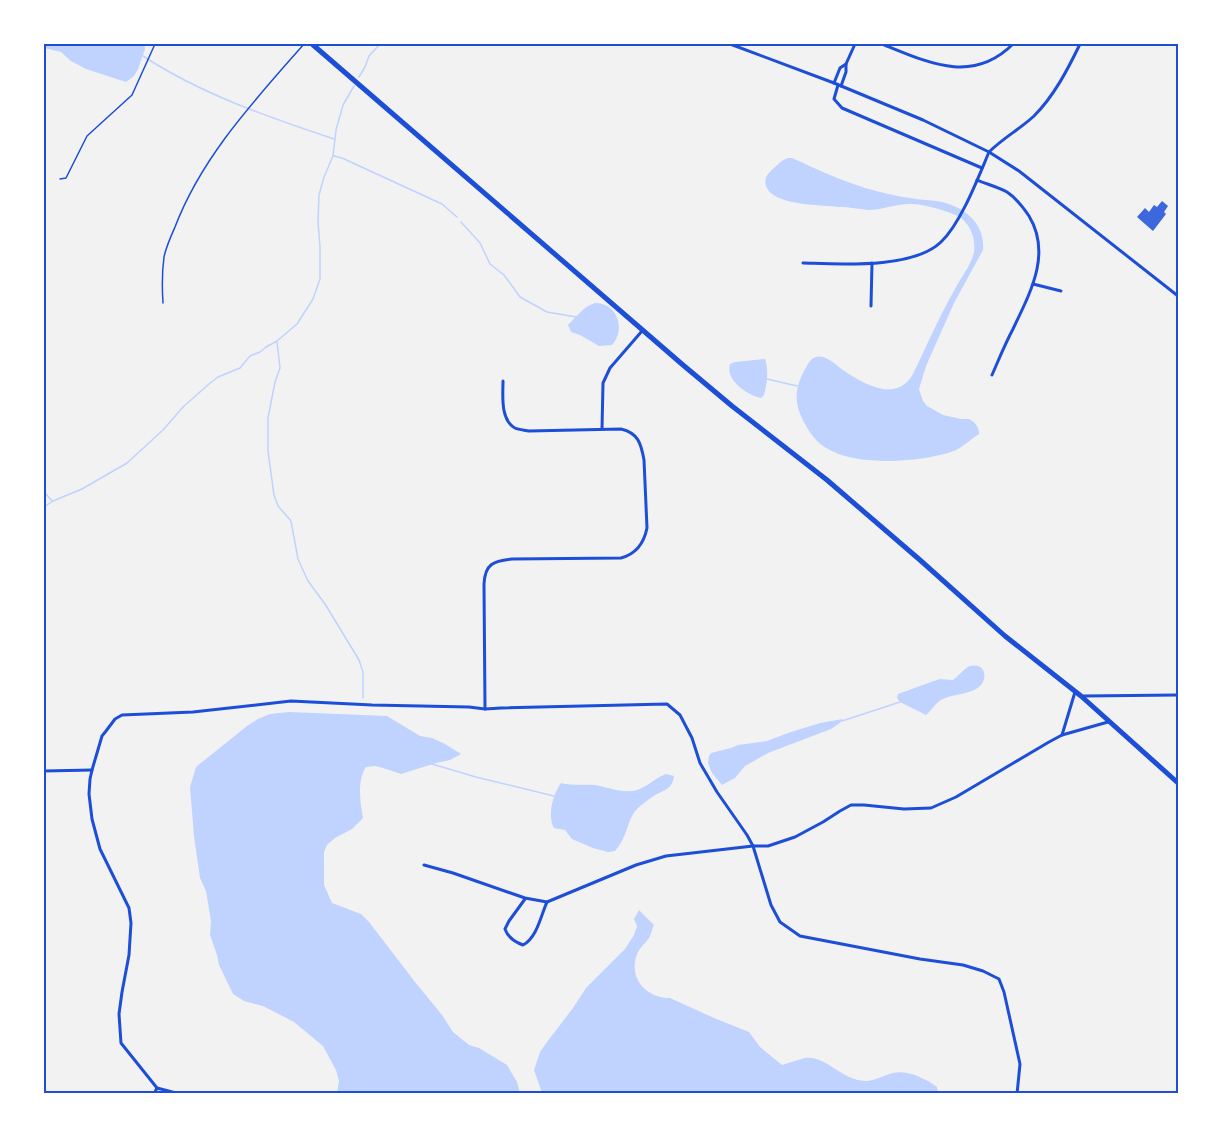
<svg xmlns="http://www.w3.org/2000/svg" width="1222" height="1137" font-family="Lato,sans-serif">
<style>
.water{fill:#bfd3fe}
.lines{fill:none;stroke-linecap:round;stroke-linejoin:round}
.stream{stroke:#bfd3fe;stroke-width:1.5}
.building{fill:#3d67dc}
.service{stroke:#1d4ed8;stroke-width:1.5}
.minor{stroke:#1d4ed8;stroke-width:3}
.primary{stroke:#1d4ed8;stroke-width:5}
.neatline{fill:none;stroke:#1d4ed8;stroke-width:2}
</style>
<rect width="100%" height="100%" fill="#f2f2f2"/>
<g class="water">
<path d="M44,44H144L145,49L138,69L134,76L126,82L86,69L71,61L61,52L44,48Z"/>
<path d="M788,158H792C816,169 840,180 865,188C880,192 895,196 910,198C920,200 932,200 942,202C966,208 985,224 983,250L954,303L926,366L919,389L923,401L927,406L943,415L961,419H969C976,423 979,427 979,434C971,439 964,446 956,450C927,462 863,466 834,452C820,446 812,437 805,424C792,401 795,386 808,364C811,358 817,355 823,357C831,359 839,368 846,372C867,386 897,402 913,374C927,345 939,317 955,289C961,277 971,266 974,252C976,238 970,223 958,216C943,210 928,205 913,204C897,203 882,210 868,210C859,209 849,207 840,207C823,205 776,206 767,188C764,183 765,176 770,172C775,167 781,160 788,158Z"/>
<path d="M595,303C618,303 626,330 612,345L599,346L580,335L571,332L568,325C577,316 583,307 595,303Z"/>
<path d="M765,359C769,371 767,383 764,395L761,398C747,395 725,380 730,364L735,362Z"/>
<path d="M970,666C975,665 980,665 983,670C984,672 985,676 984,679C980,695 955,693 943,699C936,702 932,710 926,715L900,702L897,698L898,694L931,682L940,679L953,680C959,676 963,669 970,666Z"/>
<path d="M289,712L387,716L420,736L432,738L445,744L461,754L450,760L436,763L401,774L383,768L375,766L366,767C357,780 360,802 363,818L352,829L335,838L327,845L324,852V885L332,903L361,914L369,922L415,982L442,1015L453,1032L469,1045L479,1048L507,1065L517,1082L520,1093H337L339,1081L336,1070L323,1046L294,1022L263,1006L244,1001L233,994L219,965L217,955L210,935L211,921L206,891L200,878L194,836L190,787L196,767L247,726L258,719L270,714Z"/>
<path d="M843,719L840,723L831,729L768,753L745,766L735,778L722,785L712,773L708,763L709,756L711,753L731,748L738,745L767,741L788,733L820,723Z"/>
<path d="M666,774L674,776C673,788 665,790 655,795C649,799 642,804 637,809C627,819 628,837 615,851L608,852L593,848L572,839L565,830L554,828C547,815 553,795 561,783C573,786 583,784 595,785C608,787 623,794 637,790C647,787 655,778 666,774Z"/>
<path d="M639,910L654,925C652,929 651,935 649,938C645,944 640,947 637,954C628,978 646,998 670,998L714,1018L749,1032L760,1047L782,1065C789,1063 797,1060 805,1058C826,1055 841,1080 865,1081C875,1081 884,1075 893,1073C908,1070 924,1078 937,1087L938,1093H542L534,1070L540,1052L547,1042L573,1008L586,988L625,949L634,935L637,926L634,919Z"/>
</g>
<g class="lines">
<g class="stream">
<path d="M143,56C201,94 268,117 334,139"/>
<path d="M359,77L365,67L369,56L380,44"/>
<path d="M334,156L342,158L442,204L457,217"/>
<path d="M461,222L480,243L490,264L504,275L520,297L547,312L576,317"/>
<path d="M277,342L280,368L275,382L268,418V451L274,495L278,506L291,521L298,559L308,581L325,604L359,660L363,672V698"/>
<path d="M767,379L797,386"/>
<path d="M44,493L46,494L52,501"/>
<path d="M44,507L53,501L82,489L127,463L163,430L183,407L209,384L218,377L240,368L250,356L260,352L266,347L277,341L297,324L313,299L320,279V247L318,222L319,195L324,177L333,156L336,130L343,105L354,86"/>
<path d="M842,721L900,702"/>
<path d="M432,764L476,777L554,796"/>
</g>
</g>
<path class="building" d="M1162,201L1168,206L1164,212L1166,214L1153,231L1137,217L1145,208L1149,212L1154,205L1157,207Z"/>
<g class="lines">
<g class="service">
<path d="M60,179L66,178L87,136L132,95L155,44"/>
<path d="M163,303C162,288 162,272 164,257C166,247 171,236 175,227C202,156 255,100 304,44"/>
</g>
<g class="minor">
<path d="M730,44L834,83L923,120L989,152L1019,171L1178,296"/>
<path d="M882,44C927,62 972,85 1013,44"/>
<path d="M834,83L840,68L846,64"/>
<path d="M838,85L834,99L842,108L982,168"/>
<path d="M841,86L846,72V64L855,44"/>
<path d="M977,180C986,184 998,187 1007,192C1016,198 1023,207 1029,216C1052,254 1030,293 1013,329C1005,344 999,359 992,375"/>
<path d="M803,263C841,264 913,269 941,242C961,223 978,178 989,152C1003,138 1020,129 1034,116C1054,96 1068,69 1080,44"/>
<path d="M1033,284L1061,291"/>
<path d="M871,306L872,263"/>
<path d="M602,429L603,383L610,368L642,331"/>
<path d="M1083,696L1178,695"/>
<path d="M485,709L484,584C485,564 493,561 512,559L621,558C636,554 644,543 647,528L644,460C641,443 638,433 621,429L529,431C525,430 519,430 515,428C500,420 503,395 503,381"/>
<path d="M1062,735L1075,692"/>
<path d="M44,771L92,770"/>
<path d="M424,865L453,873L525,898L547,902L636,865L666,856L753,846H768L795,837L823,822L840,811L851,805H864L904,809L931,808L956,797L1049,742L1062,735L1108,722"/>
<path d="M525,899L509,921L505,929C508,938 515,942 523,945C537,938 541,915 547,902"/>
<path d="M154,1094L157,1088"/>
<path d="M180,1094L157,1088L121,1043L119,1014L122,992L129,955L131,923L129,908L100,849L92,819L89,794L90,779L92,770L102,736L106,731L115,719L122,715L193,712L291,701L372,705L469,707L485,709L501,708L667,704L680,715L692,738L700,763L717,792L747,835L753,846L771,905L780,922L800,936L920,959L963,965L983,971L999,979L1004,992L1020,1064L1017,1094"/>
</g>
<path class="primary" d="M312,44L683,365L732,406L827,480L920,560L1005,636L1081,696L1178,783"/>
</g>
<rect width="1222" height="1137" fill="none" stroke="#ffffff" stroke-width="90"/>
<rect x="45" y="45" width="1132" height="1047" class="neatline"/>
</svg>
